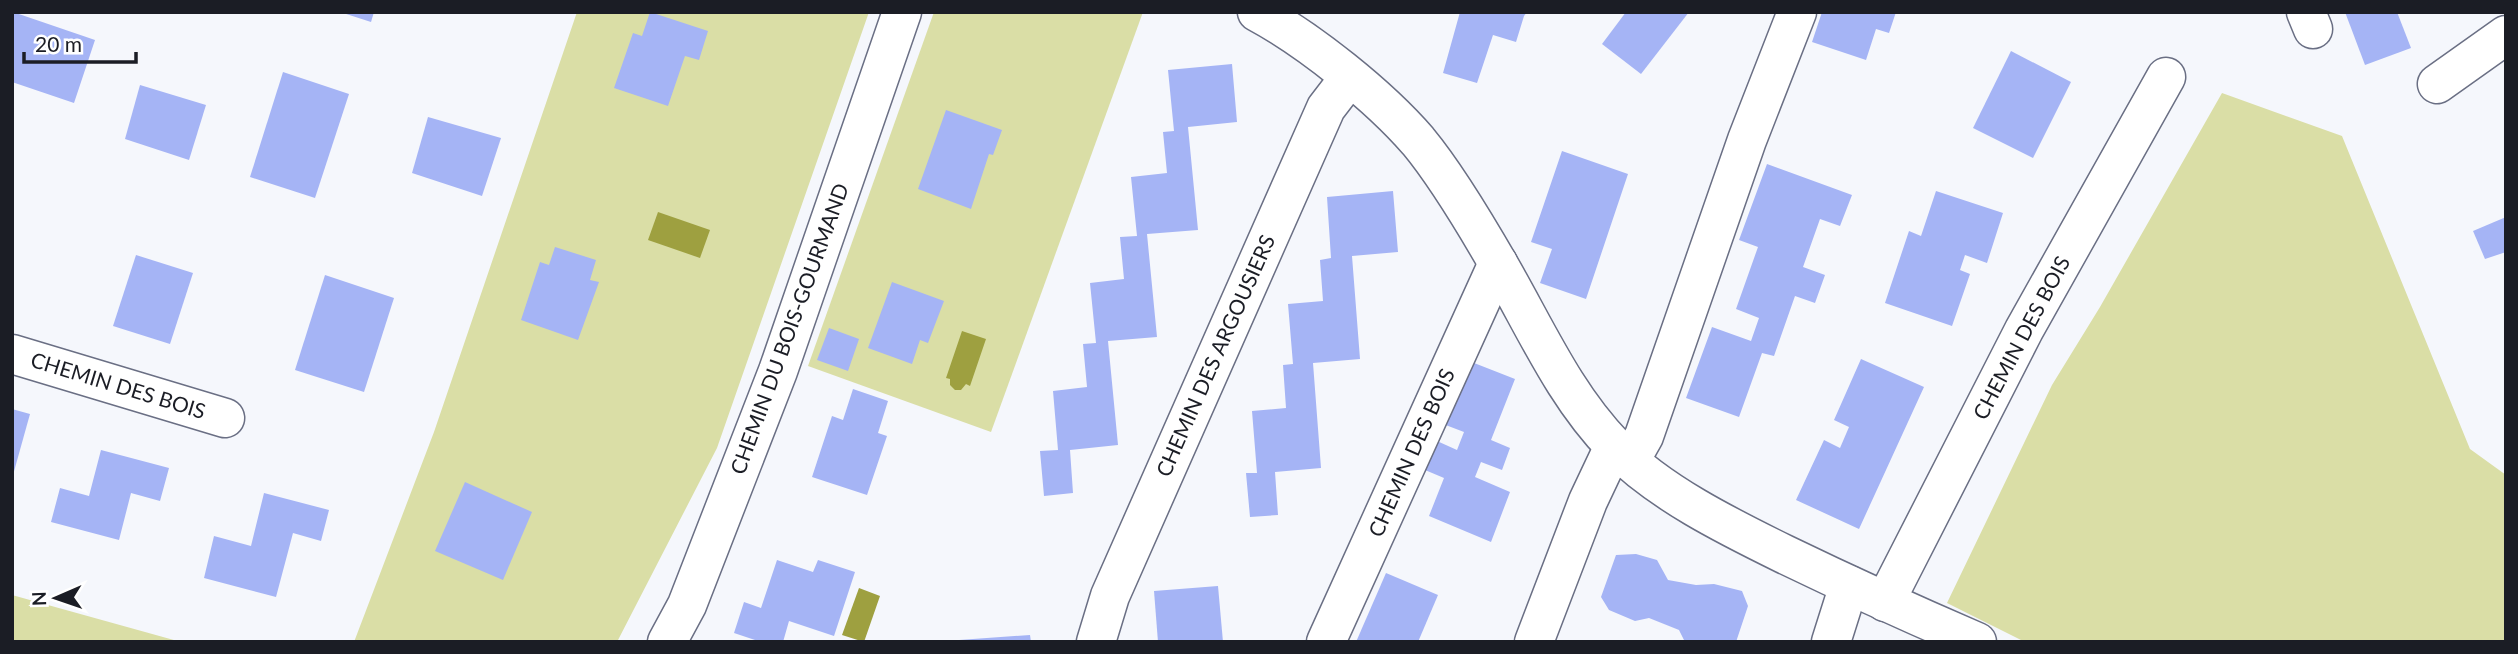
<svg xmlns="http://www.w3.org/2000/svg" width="2518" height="654" font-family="Lato,sans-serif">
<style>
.green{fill:#dadea6}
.water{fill:#9ea040}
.building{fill:#a5b4f5}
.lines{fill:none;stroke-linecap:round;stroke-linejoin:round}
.minor-casing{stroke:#6a6f84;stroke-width:41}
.minor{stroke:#fff;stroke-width:38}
.labels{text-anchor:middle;stroke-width:5;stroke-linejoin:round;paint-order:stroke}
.street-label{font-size:21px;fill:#1b1d25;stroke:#fff}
</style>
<rect width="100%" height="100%" fill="#f5f7fc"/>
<g class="green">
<path d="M577,12H869L717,448L617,642H354L434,432Z"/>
<path d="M934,12H1143L991,432L808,366Z"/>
<path d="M2222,93L2342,136L2470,449L2506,475V642H2025L1947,603L2052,385L2100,307Z"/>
<path d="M12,595L181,642H12Z"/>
</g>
<g class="water">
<path d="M658,212L710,230L700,258L648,240Z"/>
<path d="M962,331L986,339L970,386L966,384L961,390H955L950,385V379L946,378Z"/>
<path d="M859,588L880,596L864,642L842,635Z"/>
</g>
<g class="building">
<path d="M13,12L95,40L74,103L12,82Z"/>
<path d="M340,12H374L371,22Z"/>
<path d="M650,12L708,31L699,60L685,56L668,106L614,88L633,33L642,36Z"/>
<path d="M1460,12H1527L1524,16L1516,42L1493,35L1477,83L1443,73Z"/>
<path d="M1626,12H1689L1641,74L1602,44Z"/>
<path d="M1822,12H1896L1889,33L1876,29L1866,60L1812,42Z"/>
<path d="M2345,12H2397L2411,48L2365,65Z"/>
<path d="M2011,51L2071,82L2033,158L1973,128Z"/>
<path d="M1232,64L1237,122L1188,127L1198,230L1147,234L1157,337L1108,341L1118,445L1070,450L1073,493L1044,496L1040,451L1058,450L1053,391L1087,387L1083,344L1096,343L1090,283L1124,279L1120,237L1137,236L1131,177L1167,173L1163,132L1174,131L1168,70Z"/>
<path d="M283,72L349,94L315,198L250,177Z"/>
<path d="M140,85L206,105L189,160L125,139Z"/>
<path d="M946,110L1002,130L993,155L989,154L971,209L918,189Z"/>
<path d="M428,117L501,138L482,196L412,173Z"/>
<path d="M1562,151L1628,174L1586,299L1540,283L1552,249L1531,242Z"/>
<path d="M1767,164L1852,195L1840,226L1820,219L1803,267L1825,275L1815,303L1795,296L1774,356L1762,353L1739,417L1686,398L1712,327L1751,341L1759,318L1736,309L1758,247L1739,240Z"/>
<path d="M1393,191L1398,252L1352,256L1360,359L1313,363L1321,468L1275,472L1278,515L1250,517L1246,473H1257L1252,411L1286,408L1283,365L1293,364L1288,304L1323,301L1320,260L1331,258L1327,197Z"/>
<path d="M1936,191L2003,213L1987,263L1965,255L1960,270L1970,274L1952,326L1885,303L1909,231L1921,236Z"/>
<path d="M2506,217V252L2485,259L2473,231Z"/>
<path d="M555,247L596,260L590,280L599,282L578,340L521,320L540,262L549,265Z"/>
<path d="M136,255L193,273L170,344L113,326Z"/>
<path d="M325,275L394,298L364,392L295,370Z"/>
<path d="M892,282L944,301L928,343L920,340L912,364L868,348Z"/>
<path d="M829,328L859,339L848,371L817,360Z"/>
<path d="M1861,359L1924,387L1859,529L1796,500L1824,440L1840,448L1849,427L1834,420Z"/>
<path d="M1469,361L1515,379L1491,440L1510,448L1502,470L1481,462L1475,477L1510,492L1491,542L1429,516L1444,478L1425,470L1437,441L1457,450L1464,432L1443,424Z"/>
<path d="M853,389L888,401L878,433L887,436L867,495L812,477L832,416L843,420Z"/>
<path d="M12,409L30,414L13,475H12Z"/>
<path d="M101,450L169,468L160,501L131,493L119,540L51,522L60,488L89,496Z"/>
<path d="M465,482L532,512L503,580L435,551Z"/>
<path d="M264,493L329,510L321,541L293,533L276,597L204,578L214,536L251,546Z"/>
<path d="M1636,554L1657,560L1668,580L1696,585L1714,584L1742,591L1748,606L1736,642H1685L1679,630L1649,618L1635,621L1609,610L1601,597L1616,555Z"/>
<path d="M777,560L813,572L818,560L855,572L834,636L789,621L783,642H761L734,633L744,602L761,608Z"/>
<path d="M1386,573L1438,595L1418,642H1356Z"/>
<path d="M1218,586L1223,642H1158L1154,591Z"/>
<path d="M1030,635L1031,642H959V640Z"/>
</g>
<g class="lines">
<defs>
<g id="minor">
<path d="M1257,12C1309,40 1379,96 1418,141C1447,176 1476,225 1499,265C1535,327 1564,395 1615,447C1658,492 1729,527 1784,554C1848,585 1912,614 1977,642"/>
<path d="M2306,12L2313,29"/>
<path d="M2437,84L2506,35"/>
<path d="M12,354L225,418"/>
<path d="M1630,461L1644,436L1747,140L1797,12"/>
<path d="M1885,602L2024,330L2166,77"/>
<path d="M667,642L687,605L778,371L902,12"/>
<path d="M1096,642L1110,596L1326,108L1349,78"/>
<path d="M1326,642L1498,263"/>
<path d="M1534,642L1588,501L1614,446"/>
<path d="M1831,642L1849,585"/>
</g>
</defs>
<use href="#minor" class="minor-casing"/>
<use href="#minor" class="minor"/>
</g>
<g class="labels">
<g class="street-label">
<text transform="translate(790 329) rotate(-70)" y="7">CHEMIN DU BOIS-GOURMAND</text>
<text transform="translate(2022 338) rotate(-62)" y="7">CHEMIN DES BOIS</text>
<text transform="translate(1216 356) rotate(-66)" y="7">CHEMIN DES ARGOUSIERS</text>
<text transform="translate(118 386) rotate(17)" y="7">CHEMIN DES BOIS</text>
<text transform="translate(1412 453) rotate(-66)" y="7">CHEMIN DES BOIS</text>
</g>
</g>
<rect width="2518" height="654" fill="none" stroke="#1b1d25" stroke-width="28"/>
<g transform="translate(56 598) rotate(268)" stroke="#ffffff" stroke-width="5" paint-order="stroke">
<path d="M0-5L12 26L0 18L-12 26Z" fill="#1b1d25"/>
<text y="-10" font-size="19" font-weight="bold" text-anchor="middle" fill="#1b1d25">N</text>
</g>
<path d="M24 52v10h112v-10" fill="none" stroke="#1b1d25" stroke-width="3.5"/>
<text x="35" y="52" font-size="21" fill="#1b1d25" stroke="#ffffff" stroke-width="5" paint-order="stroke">20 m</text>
</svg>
